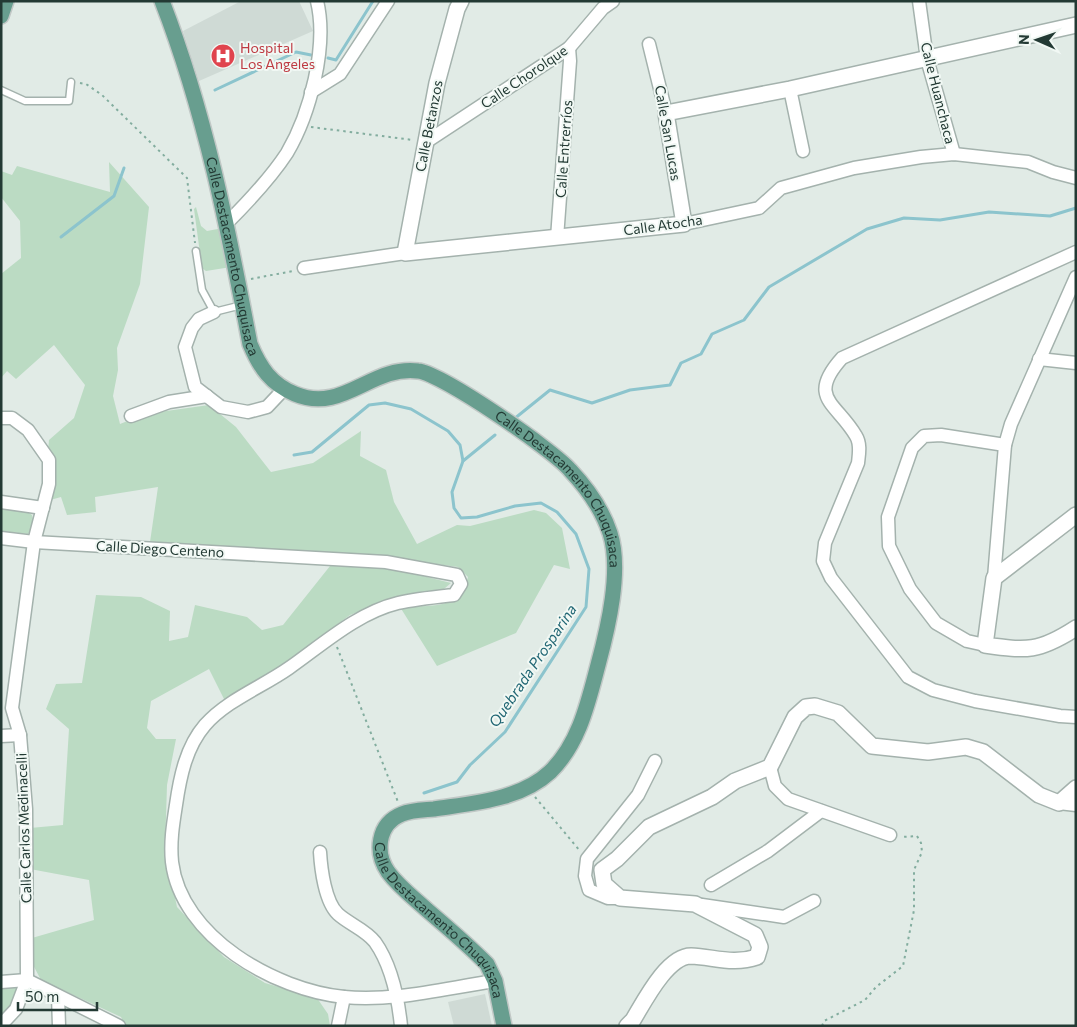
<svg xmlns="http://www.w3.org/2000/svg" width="1077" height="1027" font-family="Commissioner,sans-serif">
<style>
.built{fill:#cfdad5}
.green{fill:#bbdbc3}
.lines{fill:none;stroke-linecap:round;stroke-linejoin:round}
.stream{stroke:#8cc4cd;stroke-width:3}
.service-casing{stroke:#a4b2ad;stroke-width:9}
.minor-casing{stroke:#a4b2ad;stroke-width:15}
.tertiary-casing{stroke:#a4b2ad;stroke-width:18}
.primary-casing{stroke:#c1c8c6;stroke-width:18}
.path{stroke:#83ad9f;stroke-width:2;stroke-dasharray:2.5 4;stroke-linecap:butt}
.service{stroke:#fff;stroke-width:6}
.minor{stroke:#fff;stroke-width:12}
.tertiary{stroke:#fff;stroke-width:15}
.primary{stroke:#689e8f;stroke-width:15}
.labels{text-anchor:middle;stroke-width:4;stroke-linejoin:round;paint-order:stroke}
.health-label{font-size:14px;fill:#be3a42;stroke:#f1f8f4;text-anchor:start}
.street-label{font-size:14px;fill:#233a34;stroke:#f1f8f4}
.water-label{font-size:15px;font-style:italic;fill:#206673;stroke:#f1f8f4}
</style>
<rect width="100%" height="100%" fill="#e1ebe6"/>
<g class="built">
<path d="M241,1H299L313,31L199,81L183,31Z"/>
<path d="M485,994L492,1026H454L448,1002Z"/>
</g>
<g class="green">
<path d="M109,162L149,207L140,284L117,348L118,370L113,396L120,424L145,414L209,405L236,427L271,472L313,463L361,431L360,456L386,470L394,502L417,544L457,525L470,526L534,510L546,513L562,528L570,569L554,565L516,633L437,666L400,607C430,605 460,611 468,577L458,567L393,558L150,542L158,487L95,497L96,512L67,515L61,497L43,502L49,440L74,418L85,385L54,345L16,379L7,371L1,378V274L21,258L20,221L1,197V171L12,175L17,166L110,192Z"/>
<path d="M196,207L201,226L207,231L223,228L231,267L206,271L202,268L194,209Z"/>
<path d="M1,508L23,509L32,515C34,523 34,527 28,534L1,531Z"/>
<path d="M330,566L387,567L451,583L438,594L393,598L350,615L288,661L226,703L209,669L151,701L147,728L156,739H176L167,785L165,849L177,907L224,957L265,983L317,998L328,1014L330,1026H125L121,1017L41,980L32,963V938L94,920L89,880L30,869V828L63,825L69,729L46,709L56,684L82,683L96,595L141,597L170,611L169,641L188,637L195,605L247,617L262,630L283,625Z"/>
<path d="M21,985L16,999L1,1019V986Z"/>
</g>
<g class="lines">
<g class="stream">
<path d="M328,58L336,60L373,1"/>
<path d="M215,90L296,52L311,55"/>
<path d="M61,237L114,196L124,168"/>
<path d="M514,419L550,390L592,403L630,390L670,385L681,363L701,354L712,334L744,320L769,287L867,229L904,218L940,220L989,212L1050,216L1076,208"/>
<path d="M294,455L312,452L369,405L385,403L411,409L448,431L460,445L463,461"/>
<path d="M424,793L457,782L470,765L505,732L586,607L589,569L576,534L557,512L541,503L515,506L477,517L461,518L454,508L452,492L463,461L495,435"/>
</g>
<defs>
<g id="service">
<path d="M1,90L25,101H69L71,82"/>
<path d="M196,251L202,290L214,312L242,305"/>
</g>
<g id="minor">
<path d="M919,1L927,59L954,154"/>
<path d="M649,44L666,113"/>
<path d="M790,89L803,151"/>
<path d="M311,92L340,74L388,1"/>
<path d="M426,142L569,48L603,8L613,1"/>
<path d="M227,223C249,201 270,179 287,153C310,114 328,46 317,1"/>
<path d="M684,224L759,208L781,188L854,168L921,157L954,154L1028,162L1053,172L1076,178"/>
<path d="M557,238L570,61L569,48"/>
<path d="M1076,252L842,358C806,398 837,403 856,436C861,444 859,454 858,463L825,543L823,561L831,578L908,677L933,690L975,701L1060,716L1076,717"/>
<path d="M304,268L405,253"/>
<path d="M214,312L199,319L192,328L185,347L195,387L221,407L248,412L267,407L284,389"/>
<path d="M1039,359L1076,363"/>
<path d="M131,416L169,402L207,396"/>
<path d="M1,418H12L28,430L49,460V484L34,542L12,708L20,735L26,809L27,980L16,1009L1,1025"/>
<path d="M1,502L43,508"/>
<path d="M1,538L34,542L386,562L457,575L461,584L454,595C436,597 416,599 398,603C357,613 322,645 289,668C262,687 227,700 205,725C186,747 180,777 176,805C173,824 170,842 172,862C181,937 275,990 344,997C394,1002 446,988 495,981"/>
<path d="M994,578L1005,445L1011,424L1076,277"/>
<path d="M985,645L967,641L936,623L910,589L889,546L888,517L912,448L924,436L941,435L1005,445"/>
<path d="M1,736L20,735"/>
<path d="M770,767L775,786L788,799L890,835"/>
<path d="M1059,803L1076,805"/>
<path d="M320,852C321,869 325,902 338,914C349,924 366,930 375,942C392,966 398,997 401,1026"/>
<path d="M711,885L768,851L821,811"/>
<path d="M620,898H608L589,890L585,876L587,859L638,795L655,761"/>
<path d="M702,905L784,917L814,901"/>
<path d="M1,982L27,980L119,1026"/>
<path d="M58,996L59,1026"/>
<path d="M338,1026L344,997"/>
</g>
<g id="tertiary">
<path d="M461,1L457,9L437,83L405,253L684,224L666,113L790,89L1076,25"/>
<path d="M1076,515L994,578L985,645C1027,651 1039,652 1076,628"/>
<path d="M627,1026L633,1020C644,1002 667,956 691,956C714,957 733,965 757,957L760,947L755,935L695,904L620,898L604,884L602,870L617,859L649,827L712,797L735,781L770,767L795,717L806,707L815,706L838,713L872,746L928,752L966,747L983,752L1039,795L1059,803L1076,788"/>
</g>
<g id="primary">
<path id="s1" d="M162,1C205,112 228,228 250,344C260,368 271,384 295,394C343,414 371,365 418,371C441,373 553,450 570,470C587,488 602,509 610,533C622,570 608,628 598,665C588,703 579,744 550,772C520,800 473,803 434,809C424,810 412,810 402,814C377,824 375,853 388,872C399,887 414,898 427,910C447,927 468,945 487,964L495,981L504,1026"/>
<path d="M1,16L6,1"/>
</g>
</defs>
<use href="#service" class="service-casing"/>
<use href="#minor" class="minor-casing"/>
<use href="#tertiary" class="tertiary-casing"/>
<use href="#primary" class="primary-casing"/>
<g class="path">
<path d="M80,83L86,84L102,95L187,178L195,243"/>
<path d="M311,127L413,140"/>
<path d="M251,279L293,271"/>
<path d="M337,647L398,802"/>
<path d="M535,797L580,851"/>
<path d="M822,1026L824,1021L865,1000L876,987L903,966L914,910V870L922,852L921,843L917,836L902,837"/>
</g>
<use href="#service" class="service"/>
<use href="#minor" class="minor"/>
<use href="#tertiary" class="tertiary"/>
<use href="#primary" class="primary"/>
</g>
<defs>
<symbol id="hospital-disc" viewBox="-11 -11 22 22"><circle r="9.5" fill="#e0444e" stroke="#f1f8f4"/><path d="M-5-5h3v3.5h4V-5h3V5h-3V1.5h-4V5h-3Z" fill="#fff"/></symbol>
</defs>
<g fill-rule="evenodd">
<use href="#hospital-disc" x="209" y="42" width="28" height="28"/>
</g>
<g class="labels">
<g class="health-label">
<text x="240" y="53">Hospital<tspan x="240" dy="16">Los Angeles</tspan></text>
</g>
<g class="street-label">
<text transform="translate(524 77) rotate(-34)" y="5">Calle Chorolque</text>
<text transform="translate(938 93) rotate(76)" y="5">Calle Huanchaca</text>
<text transform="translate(429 126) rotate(-79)" y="5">Calle Betanzos</text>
<text transform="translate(668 133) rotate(80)" y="5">Calle San Lucas</text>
<text transform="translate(564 149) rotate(-86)" y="5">Calle Entrerríos</text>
<text transform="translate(663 225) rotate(-8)" y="5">Calle Atocha</text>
<text dy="5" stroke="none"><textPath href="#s1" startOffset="265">Calle Destacamento Chuquisaca</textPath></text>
<text dy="5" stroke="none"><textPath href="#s1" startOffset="744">Calle Destacamento Chuquisaca</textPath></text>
<text transform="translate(160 549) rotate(3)" y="5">Calle Diego Centeno</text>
<text transform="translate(24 828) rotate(-92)" y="5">Calle Carlos Medinacelli</text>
<text dy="5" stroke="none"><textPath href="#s1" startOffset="1358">Calle Destacamento Chuquisaca</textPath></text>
</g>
<g class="water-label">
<text transform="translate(533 666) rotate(-56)" y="5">Quebrada Prosparina</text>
</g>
</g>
<rect width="1077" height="1027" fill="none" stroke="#233a34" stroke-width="5"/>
<g transform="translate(1037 40) rotate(272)" stroke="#f1f8f4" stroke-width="4" paint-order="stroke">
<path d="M0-4L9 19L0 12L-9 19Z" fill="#233a34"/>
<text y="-8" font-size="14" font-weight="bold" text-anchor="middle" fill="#233a34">N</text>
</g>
<path d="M18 1002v8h79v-8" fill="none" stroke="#233a34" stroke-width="2.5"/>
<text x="25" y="1002" font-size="15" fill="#233a34" stroke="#f1f8f4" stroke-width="4" paint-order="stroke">50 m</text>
</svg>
